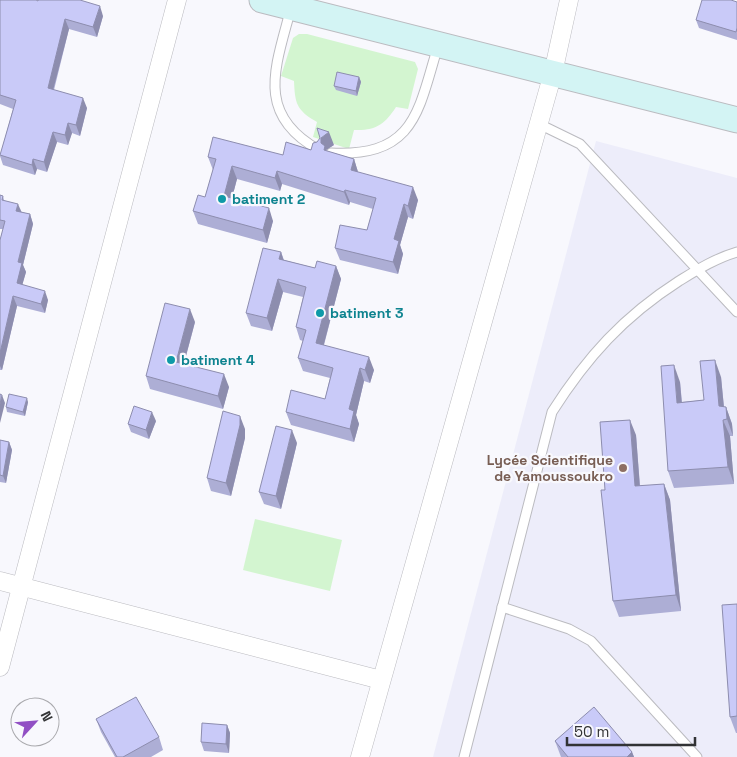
<svg xmlns="http://www.w3.org/2000/svg" width="737" height="757" font-family="'Space Grotesk',sans-serif">
<style>
.built{fill:#ededfa}
.green{fill:#d3f5d0}
.lines{fill:none;stroke-linecap:round;stroke-linejoin:round}
.lane-casing{stroke:#bbbbc0;stroke-width:11}
.street-casing{stroke:#bbbbc0;stroke-width:19}
.secondary-casing{stroke:#bbbbc0;stroke-width:27}
.lane{stroke:#fff;stroke-width:9}
.street{stroke:#fff;stroke-width:18}
.secondary{stroke:#d3f4f4;stroke-width:25}
.wall{fill:#adaed5}
.shaded-wall{fill:#8d8dae}
.building{fill:#c9caf8;stroke:#8d8dae}
.culture-dot{fill:#0f9aa8;stroke:#f8f8fd;stroke-width:2}
.education-dot{fill:#8d6e63;stroke:#f8f8fd;stroke-width:2}
.labels{text-anchor:middle;stroke-width:4.5;stroke-linejoin:round;paint-order:stroke}
.culture-label{font-size:14px;font-weight:bold;fill:#0d838f;stroke:#f8f8fd;text-anchor:start}
.education-label{font-size:14px;font-weight:bold;fill:#785e54;stroke:#f8f8fd;text-anchor:end}
</style>
<rect width="100%" height="100%" fill="#f8f8fd"/>
<path class="built" d="M596,141L737,178V757H433Z"/>
<g class="green">
<path d="M299,34H307L415,62L418,69L408,109L396,107C385,124 376,131 354,130L349,149L313,137L317,122C296,110 295,103 294,81L281,76L293,38Z"/>
<path d="M255,519L342,540L330,591L243,570Z"/>
</g>
<g class="lines">
<defs>
<g id="lane">
<path d="M291,8C276,66 254,114 319,150"/>
<path d="M539,124L580,144L737,312"/>
<path d="M331,153C415,157 418,112 438,46"/>
<path d="M502,607L569,629L591,641L697,757"/>
<path d="M464,757L552,412C587,357 623,317 679,281C697,270 716,258 737,252"/>
</g>
<g id="street">
<path d="M0,581L381,680"/>
<path d="M0,667L177,0"/>
<path d="M360,757L553,73L569,0"/>
</g>
<path id="secondary" d="M262,0L737,120"/>
</defs>
<use href="#lane" class="lane-casing"/>
<use href="#street" class="street-casing"/>
<use href="#secondary" class="secondary-casing"/>
<use href="#lane" class="lane"/>
<use href="#street" class="street"/>
<use href="#secondary" class="secondary"/>
</g>
<g class="wall">
<path d="M0,0L103,16L97,37L69,29L54,90L87,108L80,136L72,133L68,145L57,142L47,172L37,169L35,175L3,165L0,156L13,109L0,104Z"/>
<path d="M737,2V40L699,28L696,20Z"/>
<path d="M359,77L361,82L357,96L336,90L334,86Z"/>
<path d="M334,145L326,150L327,151L354,159L358,172L418,200L413,219L408,217L400,245L403,254L398,274L340,260L335,248L367,230L373,209L350,202L349,205L282,184L280,191L237,179L232,198L273,221L267,243L198,224L193,211L205,197L213,170L208,157L283,155Z"/>
<path d="M0,195L3,196L4,200L21,212L30,214L33,224L23,265L26,272L22,285L48,300L45,313L17,306L2,370H0V240L3,229H0Z"/>
<path d="M281,252L284,260L315,268L336,266L341,279L324,345L374,370L370,383L364,381L356,415L359,424L354,442L291,425L286,412L325,399L330,378L303,371L298,358L303,341L300,340L296,327L303,297L283,292L272,331L251,326L246,313Z"/>
<path d="M195,322L184,364L229,387L223,409L150,389L146,376Z"/>
<path d="M721,377L724,407H726L732,424L733,436H730L734,484L674,488L668,471L680,382L682,402L704,400Z"/>
<path d="M28,402L25,416L7,412L6,407Z"/>
<path d="M156,421L149,439L131,432L128,424Z"/>
<path d="M245,429V438L231,496L211,491L207,478Z"/>
<path d="M636,435L640,486L664,484L670,500L681,611L619,617L613,601L605,490Z"/>
<path d="M0,440L9,442L12,450L6,483L0,482Z"/>
<path d="M297,443L281,509L264,504L259,492Z"/>
<path d="M737,604V733H736L730,717Z"/>
<path d="M96,719L159,737L163,750L151,757H115L101,732Z"/>
<path d="M227,725L230,733L229,753L204,751L201,742Z"/>
<path d="M555,741L632,752L634,757H561Z"/>
</g>
<g class="shaded-wall">
<path d="M100,6L103,16L97,37L93,27Z"/>
<path d="M65,19L69,29L51,98L48,88Z"/>
<path d="M359,77L361,82L357,96L356,91Z"/>
<path d="M83,98L87,108L80,136L76,125Z"/>
<path d="M68,123L72,133L68,145L65,135Z"/>
<path d="M53,132L57,142L47,172L44,162Z"/>
<path d="M329,132L334,145L326,150L330,159L328,163L321,143V138Z"/>
<path d="M33,159L37,169L35,175L32,165Z"/>
<path d="M354,159L358,172L351,170Z"/>
<path d="M232,166L237,179L229,209L224,196Z"/>
<path d="M277,171L282,184L280,191L275,178Z"/>
<path d="M413,187L418,200L413,219L408,206Z"/>
<path d="M345,190L350,202L349,205L344,192Z"/>
<path d="M18,204L22,213L16,211Z"/>
<path d="M404,204L408,217L400,245L403,254L398,274L393,262L394,239Z"/>
<path d="M269,208L273,221L267,243L263,230Z"/>
<path d="M30,214L33,224L23,265L26,272L20,293L17,283L18,262Z"/>
<path d="M281,252L285,265L279,259Z"/>
<path d="M336,266L341,279L321,355L316,343Z"/>
<path d="M278,279L283,292L272,331L267,318Z"/>
<path d="M45,291L48,300L45,313L41,304Z"/>
<path d="M13,296L17,306L2,370L0,366V353Z"/>
<path d="M190,309L195,322L181,374L176,362Z"/>
<path d="M369,357L374,370L370,383L365,370Z"/>
<path d="M715,360L721,377L725,419L719,406Z"/>
<path d="M674,365L680,382L683,419L677,403Z"/>
<path d="M360,368L364,381L356,415L359,424L354,442L350,429L349,409Z"/>
<path d="M224,374L229,387L223,409L218,396Z"/>
<path d="M2,395L5,403L0,423V404Z"/>
<path d="M27,398L28,402L25,416L23,412Z"/>
<path d="M726,407L732,424L733,436L727,419Z"/>
<path d="M152,412L156,421L149,439L146,430Z"/>
<path d="M240,416L245,429V438L231,496L226,483Z"/>
<path d="M630,420L636,435L641,502L635,486Z"/>
<path d="M723,420L730,436L734,484L728,467Z"/>
<path d="M292,430L297,443L281,509L276,496Z"/>
<path d="M9,442L12,450L6,483L3,476Z"/>
<path d="M664,484L670,500L681,611L676,595Z"/>
<path d="M227,725L230,733L229,753L226,744Z"/>
<path d="M632,752L634,757H627Z"/>
</g>
<g class="building">
<path d="M0,0H36L38,1V0H80L100,6L93,27L65,19L48,88L83,98L76,125L68,123L65,135L53,132L44,162L33,159L32,165L0,155L16,100L0,95Z"/>
<path d="M702,0H731L737,2V28L736,32L696,20Z"/>
<path d="M337,72L359,77L356,91L334,86Z"/>
<path d="M317,128L329,132L321,138V143L325,146L324,150L354,159L351,170L413,187L408,206L404,204L394,239L399,241L393,262L335,248L340,225L367,230L376,198L345,190L344,192L277,171L275,178L232,166L224,196L269,208L263,230L193,211L198,195L205,197L216,159L208,157L213,137L283,155L286,142L311,150L313,143L317,142L320,138Z"/>
<path d="M0,195L3,196L2,200L18,204L16,211L30,214L18,262L22,263L17,283L45,291L41,304L13,296L0,353V240L5,221L0,220Z"/>
<path d="M263,248L281,252L279,259L315,268L317,261L336,266L316,343L369,357L365,370L360,368L349,409L354,411L350,429L286,412L291,390L325,399L333,368L298,358L306,330L296,327L306,287L278,279L267,318L246,313Z"/>
<path d="M165,303L190,309L176,362L224,374L218,396L146,376Z"/>
<path d="M715,360L719,406L726,407L727,419L723,420L728,467L668,471L661,366L674,365L677,403L704,400L700,361Z"/>
<path d="M0,394L2,395L0,404Z"/>
<path d="M9,394L27,398L23,412L6,407Z"/>
<path d="M134,406L152,412L146,430L128,424Z"/>
<path d="M223,411L240,416V425L226,483L207,478Z"/>
<path d="M630,420L635,486L664,484L676,595L613,601L601,490H605L600,422Z"/>
<path d="M276,426L292,430L276,496L259,492Z"/>
<path d="M0,440L9,442L3,476L0,475Z"/>
<path d="M737,604V716L730,717L722,605Z"/>
<path d="M136,697L159,737L123,757H117L96,719Z"/>
<path d="M594,707L632,752L627,757H568L555,741Z"/>
<path d="M202,723L227,725L226,744L201,742Z"/>
</g>
<g class="culture-dot">
<circle cx="222" cy="199" r="5"/>
<circle cx="320" cy="313" r="5"/>
<circle cx="171" cy="360" r="5"/>
</g>
<circle class="education-dot" cx="623" cy="468" r="5"/>
<g class="labels">
<g class="culture-label">
<text x="232" y="204">batiment 2</text>
<text x="330" y="318">batiment 3</text>
<text x="181" y="365">batiment 4</text>
</g>
<g class="education-label">
<text x="613" y="465">Lycée Scientifique<tspan x="613" dy="16">de Yamoussoukro</tspan></text>
</g>
</g>
<g transform="translate(35 722) rotate(64)"><circle r="24" fill="#f8f8fd" stroke="#a9a9ad"/>
<path d="M0-4L9 19L0 12L-9 19Z" fill="#914fc4"/>
<text y="-8" font-size="14" font-weight="bold" text-anchor="middle" fill="#323335">N</text>
</g>
<path d="M567 737v8h128v-8" fill="none" stroke="#323335" stroke-width="2.5"/>
<text x="574" y="737" font-size="15" fill="#323335" stroke="#f8f8fd" stroke-width="4" paint-order="stroke">50 m</text>
</svg>
